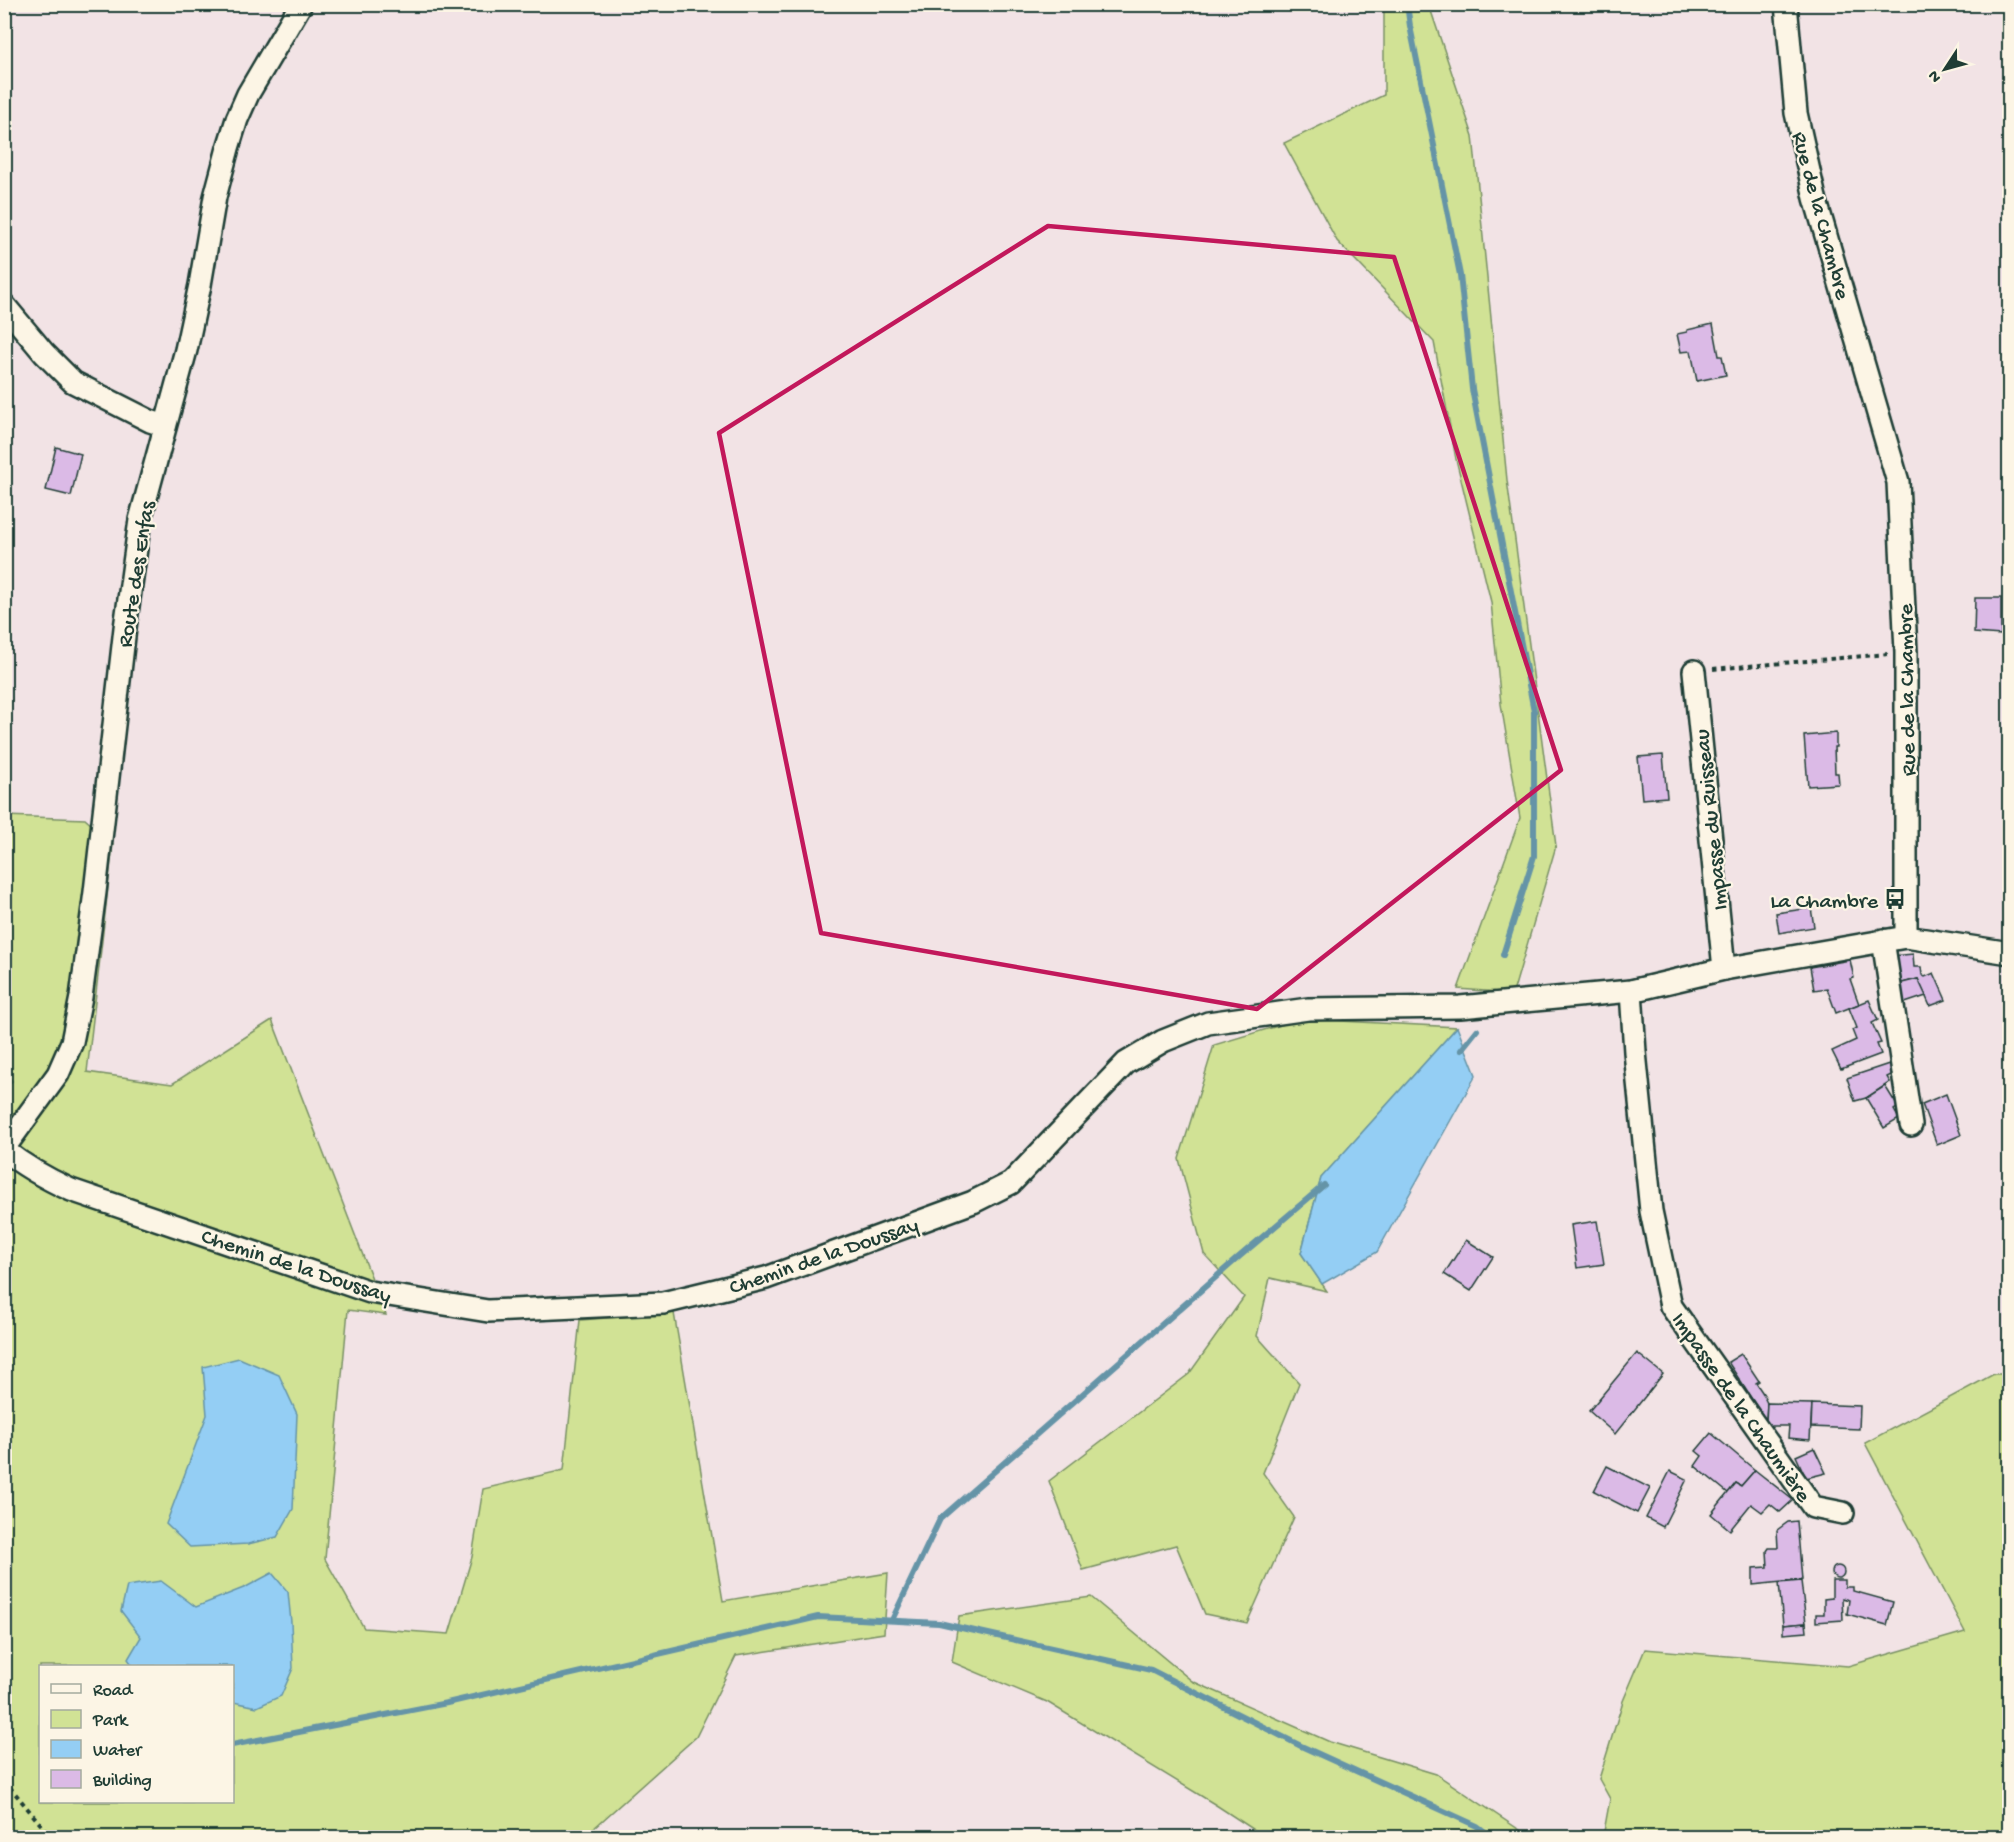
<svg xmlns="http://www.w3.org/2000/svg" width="2014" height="1842" font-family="'Gochi Hand',sans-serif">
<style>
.green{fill:#d1e295;stroke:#789064;stroke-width:1.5;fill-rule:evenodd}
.water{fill:#94cef4;stroke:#6594a7;stroke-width:1.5}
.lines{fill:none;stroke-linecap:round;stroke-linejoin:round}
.stream{stroke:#6594a7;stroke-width:6}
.building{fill:#dbbae6;stroke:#1f3d34;stroke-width:1.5}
.street-casing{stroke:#1f3d34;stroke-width:26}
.path{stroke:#1f3d34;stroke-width:4;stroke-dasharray:4.5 4.5;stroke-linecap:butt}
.street{stroke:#fcf5e5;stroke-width:21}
.marked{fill:none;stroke:#c2185b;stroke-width:4.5;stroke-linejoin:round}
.labels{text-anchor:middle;stroke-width:4.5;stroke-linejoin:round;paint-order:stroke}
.street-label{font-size:22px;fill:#1f3d34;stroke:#fcf5e5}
.poi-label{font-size:22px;fill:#1f3d34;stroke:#fcf5e5;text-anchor:end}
</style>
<rect width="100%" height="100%" fill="#f2e3e5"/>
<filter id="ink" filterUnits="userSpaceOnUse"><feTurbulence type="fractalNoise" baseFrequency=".0167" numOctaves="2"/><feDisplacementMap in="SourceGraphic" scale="12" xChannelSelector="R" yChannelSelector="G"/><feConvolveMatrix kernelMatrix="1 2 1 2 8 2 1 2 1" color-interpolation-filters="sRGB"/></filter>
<g filter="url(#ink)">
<g class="green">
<path d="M1384,5H1429L1473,136L1507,480L1556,846L1513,993L1458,989L1520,818L1501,704L1491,602L1456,459L1434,342L1337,241L1284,143L1384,95Z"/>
<path d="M5,816L85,819L113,844L87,1072L172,1084L272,1020L386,1315L348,1310L325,1559L364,1628L449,1634L472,1557L483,1489L564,1470L580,1320L674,1313L723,1601L888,1573L884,1633L736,1656L696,1737L584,1837L5,1838L4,1092L12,1081L4,1069ZM40,1666H232V1802H40Z"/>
<path d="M1301,1019L1457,1027L1321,1178L1301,1253L1327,1291L1270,1278L1257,1336L1299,1383L1263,1473L1294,1517L1247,1623L1205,1614L1176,1545L1083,1570L1049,1481L1189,1374L1244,1297L1204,1254L1179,1159L1214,1045Z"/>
<path d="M1994,1374H2010L2009,1837H1603L1610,1799L1599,1779L1623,1701L1645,1649L1848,1666L1965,1632L1865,1443Z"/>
<path d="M1091,1597L1192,1681L1330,1742L1436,1774L1530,1837H1265L1216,1805L1047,1702L952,1662L959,1616Z"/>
</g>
<g class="water">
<path d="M1457,1027L1476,1075L1377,1252L1322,1284L1301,1253L1321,1178Z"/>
<path d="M239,1358L279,1375L297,1414L293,1509L277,1537L248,1544L190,1547L166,1524L207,1415L203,1367Z"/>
<path d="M272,1573L288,1592L291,1622L293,1668L281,1696L257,1707L233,1702L232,1666H133L128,1659L141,1637L121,1611L127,1586L161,1581L196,1607L246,1587Z"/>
</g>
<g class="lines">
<g class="stream">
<path d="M1407,4L1410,26L1460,275L1472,389L1534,711V856L1503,955"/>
<path d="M1461,1050L1477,1030"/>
<path d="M892,1620L940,1519L1240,1256L1324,1185"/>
<path d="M232,1745L447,1703L818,1617L939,1623L1151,1670L1301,1746L1477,1826L1493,1838"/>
</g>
</g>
<g class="building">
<path d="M1713,324L1719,356H1722L1726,375L1697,381L1691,351L1681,352L1677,334L1687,332V330Z"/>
<path d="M56,447L81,454L71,496L46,490Z"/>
<path d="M1975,598H2001V635L1974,633Z"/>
<path d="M1836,733V747H1834L1835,773H1838L1839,784L1808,786L1804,736Z"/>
<path d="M1663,755L1667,797L1642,799L1638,757Z"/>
<path d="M1811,908L1814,927L1779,933L1776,913Z"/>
<path d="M1913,954L1914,967H1921L1922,975L1925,977L1934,973L1946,1000L1930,1006L1918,979L1895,985L1892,956Z"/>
<path d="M1850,960L1854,978L1850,979L1859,1004L1836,1013L1827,988L1814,990L1810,967Z"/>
<path d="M1918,979L1926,996L1899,1005L1894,985Z"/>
<path d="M1869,1000L1878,1020L1872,1023L1881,1043L1877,1044L1881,1054L1841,1069L1832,1051L1856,1040L1852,1030L1857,1028L1849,1008Z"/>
<path d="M1889,1064L1893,1074L1887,1077L1890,1082L1866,1098L1855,1101L1847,1078Z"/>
<path d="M1885,1086L1898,1107L1894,1110L1899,1119L1884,1128L1866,1098Z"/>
<path d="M1946,1094L1961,1135L1937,1145L1922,1104Z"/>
<path d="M1597,1221L1604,1264L1577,1268L1571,1225Z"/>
<path d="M1466,1240L1493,1257L1471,1291L1444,1274Z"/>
<path d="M1637,1353L1663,1374L1615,1434L1589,1411Z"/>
<path d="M1741,1354L1759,1381L1756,1383L1766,1398L1765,1399L1767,1403L1766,1421L1728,1362Z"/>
<path d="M1767,1403L1812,1404L1810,1440L1788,1438L1789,1426H1770L1766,1421Z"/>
<path d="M1812,1404L1860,1406L1859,1429L1811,1427Z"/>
<path d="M1711,1433L1755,1470L1741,1486L1736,1483L1728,1493L1695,1466L1702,1456L1696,1451Z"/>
<path d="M1814,1448L1826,1473L1806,1478L1796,1456Z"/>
<path d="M1607,1466L1650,1488L1637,1513L1594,1491Z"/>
<path d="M1755,1470L1793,1500L1780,1512L1770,1504L1762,1512L1751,1504L1730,1530L1711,1514L1736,1483L1741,1486Z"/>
<path d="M1670,1471L1687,1479L1663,1527L1646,1518Z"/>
<path d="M1797,1521L1802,1580L1753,1585V1568L1768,1567L1767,1551L1769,1548H1778L1777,1530L1788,1522Z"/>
<circle cx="1838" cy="1572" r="6"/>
<path d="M1832,1580H1845V1587H1853V1591L1893,1602L1887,1625L1847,1614L1849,1600L1842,1598L1843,1620L1816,1622V1614H1824V1599L1832,1598Z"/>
<path d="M1801,1581L1806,1623L1783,1625L1779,1583Z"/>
<path d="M1806,1623L1807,1632L1783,1634V1625Z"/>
</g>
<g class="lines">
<defs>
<g id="street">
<path d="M1786,4L1796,113L1815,198L1898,482L1906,652V937"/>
<path d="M4,305L44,353L73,382L150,421L165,426"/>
<path d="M1694,671L1724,969"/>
<path d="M1883,940L1911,1125"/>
<path d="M1631,991L1635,1052L1651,1211L1671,1306L1813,1507L1843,1513"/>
<path d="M4,1148L58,1074L72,1042L81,997L95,892L125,628L140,520L186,350L200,285L215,197L228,148L237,119L248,94L301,4"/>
<path d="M4,1150C25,1167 47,1179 71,1190L370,1292L488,1311L663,1303L766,1278L973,1202L1011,1183L1126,1063L1163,1041L1208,1023L1308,1009L1460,1007L1631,991L1724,969L1906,937L2010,953"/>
</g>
</defs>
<use href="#street" class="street-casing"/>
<g class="path">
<path d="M1713,669L1888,654"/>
<path d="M4,1780L52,1838"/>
</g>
<use href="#street" class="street"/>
</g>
</g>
<path class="marked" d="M1048,226L1394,257L1561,770L1257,1009L821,933L719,433Z"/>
<defs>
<symbol id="bus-bare" viewBox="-9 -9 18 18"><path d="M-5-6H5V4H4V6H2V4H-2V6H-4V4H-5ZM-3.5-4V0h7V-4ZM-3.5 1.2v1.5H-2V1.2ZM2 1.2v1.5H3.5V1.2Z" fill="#1f3d34" stroke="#fcf5e5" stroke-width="2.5" paint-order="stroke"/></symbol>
</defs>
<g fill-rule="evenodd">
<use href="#bus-bare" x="1880" y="884" width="30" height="30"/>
</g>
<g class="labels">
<g class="street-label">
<text transform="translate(1823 215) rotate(75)" y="8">Rue de la Chambre</text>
<text transform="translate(134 574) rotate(-81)" y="8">Route des Enfas</text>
<text transform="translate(1905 690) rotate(-91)" y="8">Rue de la Chambre</text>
<text transform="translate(1709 820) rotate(-96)" y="8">Impasse du Ruisseau</text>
<text transform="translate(823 1254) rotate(-19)" y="8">Chemin de la Doussay</text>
<text transform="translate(297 1264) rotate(18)" y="8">Chemin de la Doussay</text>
<text transform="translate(1743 1406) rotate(55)" y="8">Impasse de la Chaumière</text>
</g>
<g class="poi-label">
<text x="1878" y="907">La Chambre</text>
</g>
</g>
<rect width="2014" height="1842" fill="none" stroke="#fcf5e5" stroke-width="24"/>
<rect x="12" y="12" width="1990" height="1818" fill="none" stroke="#1f3d34" stroke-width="2" filter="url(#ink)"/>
<rect x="39" y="1665" width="195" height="138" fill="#fcf5e5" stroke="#a4ab9e" stroke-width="1.5"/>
<rect x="51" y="1684" width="30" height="9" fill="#fcf5e5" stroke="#a4ab9e" stroke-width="1.5"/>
<text x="93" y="1695" font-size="18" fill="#1f3d34">Road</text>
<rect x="51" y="1710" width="30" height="18" fill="#d1e295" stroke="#a4ab9e" stroke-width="1.5"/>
<text x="93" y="1725" font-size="18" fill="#1f3d34">Park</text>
<rect x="51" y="1740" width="30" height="18" fill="#94cef4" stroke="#a4ab9e" stroke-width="1.5"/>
<text x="93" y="1755" font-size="18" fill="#1f3d34">Water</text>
<rect x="51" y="1770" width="30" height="18" fill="#dbbae6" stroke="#a4ab9e" stroke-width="1.5"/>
<text x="93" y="1785" font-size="18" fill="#1f3d34">Building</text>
<g transform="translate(1945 69) rotate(234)" stroke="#fcf5e5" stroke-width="4.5" paint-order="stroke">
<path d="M0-4.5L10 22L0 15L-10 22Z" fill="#1f3d34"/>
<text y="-9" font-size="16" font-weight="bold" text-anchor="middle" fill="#1f3d34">N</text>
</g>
</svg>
